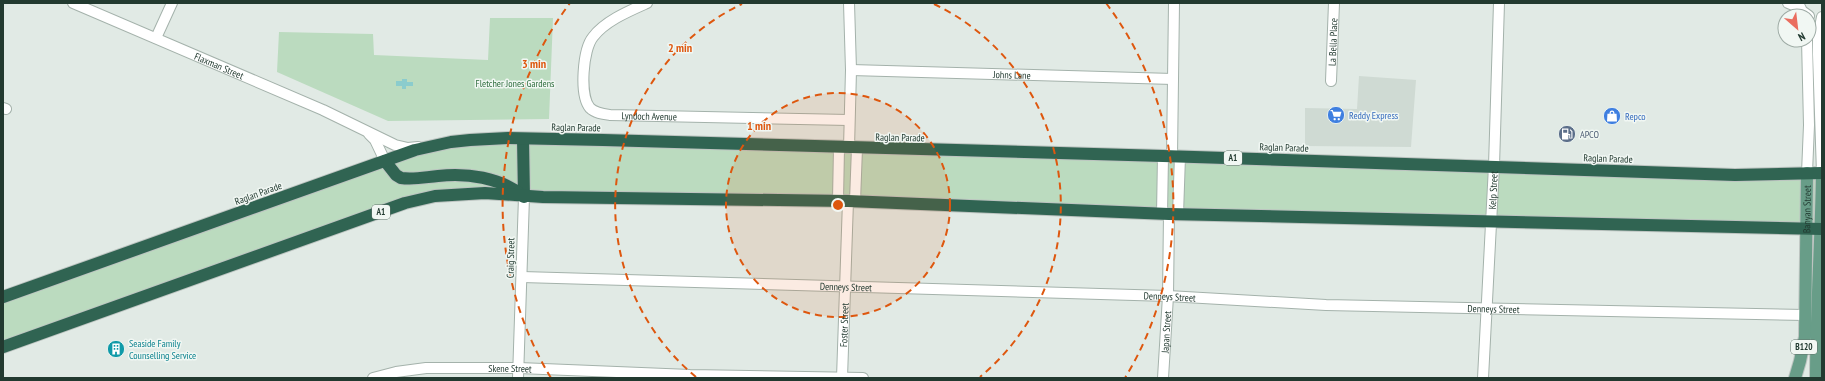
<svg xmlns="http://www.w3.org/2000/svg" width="1825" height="381" font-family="'PT Sans Narrow',sans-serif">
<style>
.built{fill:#cfdad3}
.green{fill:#bbdbbf}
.water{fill:#8bcccd}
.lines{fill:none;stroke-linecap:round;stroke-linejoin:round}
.minor-casing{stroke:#a4b2ab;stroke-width:12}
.major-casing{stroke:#bdc4c1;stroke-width:14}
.highway-casing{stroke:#bdc4c1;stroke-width:14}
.minor{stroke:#fff;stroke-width:10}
.major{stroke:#689d88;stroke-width:12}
.highway{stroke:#306452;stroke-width:12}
.ring{fill:none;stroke:#de570e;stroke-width:2;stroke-dasharray:7 5}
.labels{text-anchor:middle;stroke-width:3;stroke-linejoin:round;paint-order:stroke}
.shield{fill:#f1f7f3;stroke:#60736a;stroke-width:1}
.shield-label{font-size:9px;font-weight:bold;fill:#223a30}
.street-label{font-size:10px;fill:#223a30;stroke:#f1f7f3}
.park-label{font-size:10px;fill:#2f6e3e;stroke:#f1f7f3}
.shop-label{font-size:10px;fill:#366cbe;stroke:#f1f7f3;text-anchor:start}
.service-label{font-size:10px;fill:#4e5e75;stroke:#f1f7f3;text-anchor:start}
.culture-label{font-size:10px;fill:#0d838f;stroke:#f1f7f3;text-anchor:start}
.centre{fill:#de570e;stroke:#f1f7f3;stroke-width:2}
.ring-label{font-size:12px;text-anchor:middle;font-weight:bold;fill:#de570e;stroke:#f1f7f3;stroke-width:3;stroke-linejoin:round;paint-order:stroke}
</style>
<rect width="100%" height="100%" fill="#e1eae5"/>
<path class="built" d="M1359,76L1416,80L1411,147L1305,146V108L1357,109Z"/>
<g class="green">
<path d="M490,18H553L549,119L388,121L277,72L279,32L373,34L374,55L488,60Z"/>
<path d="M451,142L1822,173V229L435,196L3,347V297Z"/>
</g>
<path class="water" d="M402,79H407V82H413V86H406V89H402V86H396V81H402Z"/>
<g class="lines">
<defs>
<g id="minor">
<path id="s1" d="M73,3L323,110L395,145L408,148L418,147"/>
<path id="s2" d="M647,3C629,11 605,21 593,37C583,49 579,95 590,108C595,113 603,114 610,115L849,120"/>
<path d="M1788,3L1800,8"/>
<path d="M1798,3L1802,11L1809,16"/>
<path d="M156,38L172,3"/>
<path id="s3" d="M851,70L1173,79"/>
<path id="s4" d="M1331,81L1334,3"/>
<path d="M3,108L6,109"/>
<path d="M369,134L375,140L385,161"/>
<path d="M849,148L851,70L849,3"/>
<path d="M1172,156L1174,3"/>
<path d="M1807,173L1809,125L1807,40"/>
<path d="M1822,173L1818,54V37L1822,17"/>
<path d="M838,200L839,148"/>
<path d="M855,201L857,148"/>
<path d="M1162,214L1163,156"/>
<path d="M1178,214L1180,156"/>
<path id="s5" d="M522,277L1168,296L1326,305L1805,315"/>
<path id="s6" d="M373,378L396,372L426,368H519L690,375L863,378"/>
<path d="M518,378L524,197"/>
<path id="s7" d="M842,378L848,201"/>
<path id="s8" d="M1163,378L1168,296L1169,214"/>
<path id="s9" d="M1483,378L1494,166L1499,3"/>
</g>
<g id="major">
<path id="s10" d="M1795,378L1800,361L1805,337L1807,173"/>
<path d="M1816,378C1816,310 1821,242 1822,173"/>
</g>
<g id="highway">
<path d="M523,139L524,197"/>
<path d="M385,161L396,175L401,178C414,180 426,177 438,176C467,173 500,177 523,196"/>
<path d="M3,297L415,150L451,142L470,140L508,138L603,140L1163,156L1735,175L1822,173"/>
<path d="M3,347L405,203L435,196L485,193L543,197L848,201L1169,214L1822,229"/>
</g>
</defs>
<use href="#minor" class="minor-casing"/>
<use href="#major" class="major-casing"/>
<use href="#highway" class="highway-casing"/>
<use href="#minor" class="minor"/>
<use href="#major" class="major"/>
<use href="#highway" class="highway"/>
</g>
<circle cx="838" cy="205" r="112" fill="#de570e" fill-opacity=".12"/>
<g class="ring">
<circle cx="838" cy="205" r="112"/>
<path d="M696 377A223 223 0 0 1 742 4M934 4A223 223 0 0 1 980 377"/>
<path d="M551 378A335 335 0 0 1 570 3M1106 3A335 335 0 0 1 1125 378"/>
</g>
<defs>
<symbol id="supermarket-disc" viewBox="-11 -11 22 22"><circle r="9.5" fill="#3f7fe0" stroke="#f1f7f3"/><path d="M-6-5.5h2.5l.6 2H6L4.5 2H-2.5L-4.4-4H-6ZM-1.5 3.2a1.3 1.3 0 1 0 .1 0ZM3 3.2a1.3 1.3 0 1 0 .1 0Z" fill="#fff"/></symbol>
<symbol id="shop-disc" viewBox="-11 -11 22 22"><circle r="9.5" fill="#3f7fe0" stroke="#f1f7f3"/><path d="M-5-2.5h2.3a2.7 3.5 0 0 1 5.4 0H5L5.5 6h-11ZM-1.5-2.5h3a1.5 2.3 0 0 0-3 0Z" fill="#fff"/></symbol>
<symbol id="fuel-disc" viewBox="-11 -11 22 22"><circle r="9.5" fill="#5c6f8a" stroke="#f1f7f3"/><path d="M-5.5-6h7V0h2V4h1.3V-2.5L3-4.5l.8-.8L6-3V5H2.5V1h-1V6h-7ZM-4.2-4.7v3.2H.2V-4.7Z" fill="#fff"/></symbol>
<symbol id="building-disc" viewBox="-11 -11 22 22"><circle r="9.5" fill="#0f9aa8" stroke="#f1f7f3"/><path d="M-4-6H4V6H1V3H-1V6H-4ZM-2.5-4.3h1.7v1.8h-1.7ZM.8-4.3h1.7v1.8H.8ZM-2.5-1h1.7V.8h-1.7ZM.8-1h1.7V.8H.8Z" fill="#fff"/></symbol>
</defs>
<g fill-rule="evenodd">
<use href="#supermarket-disc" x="1326" y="105" width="20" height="20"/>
<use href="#shop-disc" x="1602" y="106" width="20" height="20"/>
<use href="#fuel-disc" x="1557" y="124" width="20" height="20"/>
<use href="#building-disc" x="106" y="339" width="20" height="20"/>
</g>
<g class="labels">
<g class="shield">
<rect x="1224" y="151" width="18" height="14" rx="3"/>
<rect x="372" y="205" width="18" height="14" rx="3"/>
<rect x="1791" y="340" width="26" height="14" rx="3"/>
</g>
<g class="shield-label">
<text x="1233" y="161">A1</text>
<text x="381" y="215">A1</text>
<text x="1804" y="350">B120</text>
</g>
<g class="street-label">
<text dy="4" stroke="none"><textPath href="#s4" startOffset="39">La Bella Place</textPath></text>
<text dy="4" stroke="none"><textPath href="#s1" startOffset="159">Flaxman Street</textPath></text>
<text dy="4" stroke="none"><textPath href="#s3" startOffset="161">Johns Lane</textPath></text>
<text dy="4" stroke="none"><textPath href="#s2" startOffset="199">Lyndoch Avenue</textPath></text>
<text transform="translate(576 127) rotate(1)" y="4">Raglan Parade</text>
<text transform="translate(900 137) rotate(1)" y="4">Raglan Parade</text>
<text transform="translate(1284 147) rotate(2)" y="4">Raglan Parade</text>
<text transform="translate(1608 158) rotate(2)" y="4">Raglan Parade</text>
<text dy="4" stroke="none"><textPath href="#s9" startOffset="188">Kelp Street</textPath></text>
<text transform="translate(258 193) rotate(-20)" y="4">Raglan Parade</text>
<text dy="4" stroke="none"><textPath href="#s10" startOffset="170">Banyan Street</textPath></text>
<text transform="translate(510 258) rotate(-89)" y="4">Craig Street</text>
<text dy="4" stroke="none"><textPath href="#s5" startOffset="324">Denneys Street</textPath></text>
<text dy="4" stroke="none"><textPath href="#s5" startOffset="648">Denneys Street</textPath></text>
<text dy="4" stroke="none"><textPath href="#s5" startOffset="972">Denneys Street</textPath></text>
<text dy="4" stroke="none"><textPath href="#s7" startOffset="53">Foster Street</textPath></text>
<text dy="4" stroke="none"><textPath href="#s8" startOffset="46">Japan Street</textPath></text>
<text dy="4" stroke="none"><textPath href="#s6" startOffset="138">Skene Street</textPath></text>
</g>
<g class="park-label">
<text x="515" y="87">Fletcher Jones Gardens</text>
</g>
<g class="shop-label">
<text x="1349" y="119">Reddy Express</text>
<text x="1625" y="120">Repco</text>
</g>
<g class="service-label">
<text x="1580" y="138">APCO</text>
</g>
<g class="culture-label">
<text x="129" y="347">Seaside Family<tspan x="129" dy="12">Counselling Service</tspan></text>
</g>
</g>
<circle cx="838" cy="205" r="6" class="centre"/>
<g class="ring-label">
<text x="680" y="52">2 min</text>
<text x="534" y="68">3 min</text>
<text x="759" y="130">1 min</text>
</g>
<rect width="1825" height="381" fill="none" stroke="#223a30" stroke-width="8"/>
<g transform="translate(1797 28) rotate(152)"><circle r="19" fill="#f1f7f3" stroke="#9eaba5"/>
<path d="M0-3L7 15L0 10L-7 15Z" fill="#ea6d5f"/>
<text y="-6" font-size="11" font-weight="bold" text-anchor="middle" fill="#223a30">N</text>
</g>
</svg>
